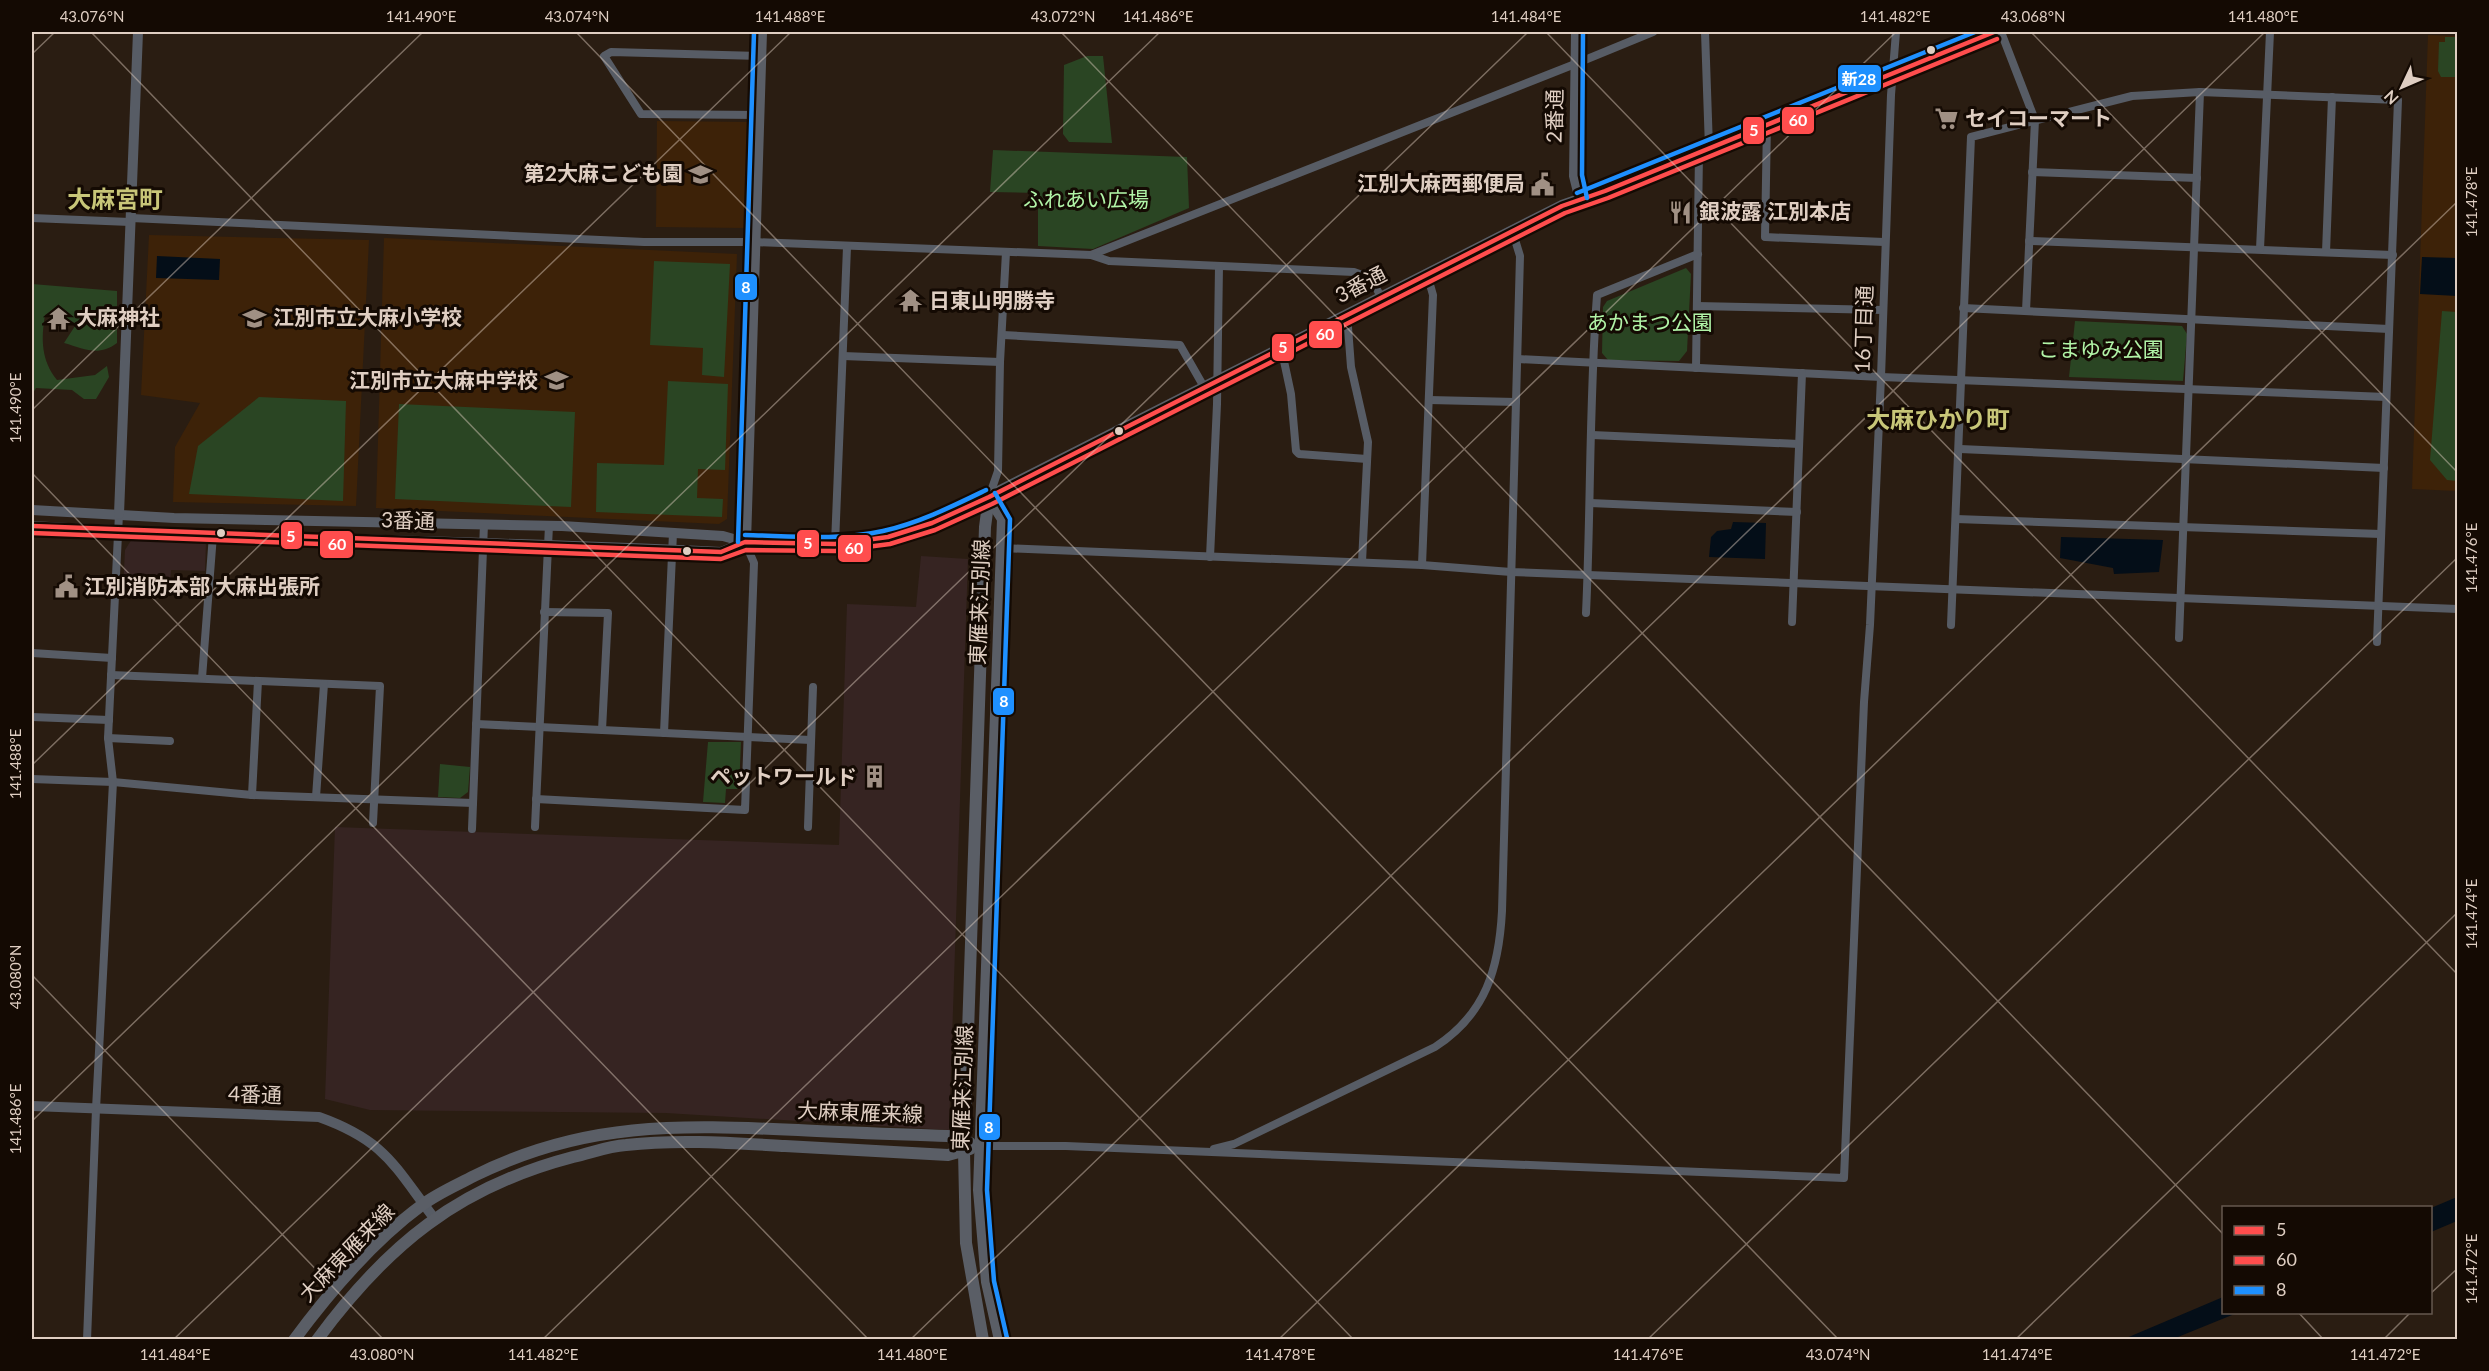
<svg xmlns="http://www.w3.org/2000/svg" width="2489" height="1371" font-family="Lato,'Noto Sans JP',sans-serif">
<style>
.commercial{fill:#362422}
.built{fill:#3d2208}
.green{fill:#2a4523}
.water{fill:#040e18}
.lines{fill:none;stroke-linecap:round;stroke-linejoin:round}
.minor{stroke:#575c65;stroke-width:8}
.tertiary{stroke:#575c65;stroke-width:10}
.secondary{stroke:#5a5e66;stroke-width:12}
.bus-1-casing{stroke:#140a03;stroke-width:9}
.bus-2-casing{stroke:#140a03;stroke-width:9}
.bus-3-casing{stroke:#140a03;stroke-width:9}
.bus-4-casing{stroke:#140a03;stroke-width:9}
.bus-1{stroke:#ff4d4d;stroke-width:4.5}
.bus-2{stroke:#ff4d4d;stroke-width:4.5}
.bus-3{stroke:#1e90ff;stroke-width:4.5}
.bus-4{stroke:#1e90ff;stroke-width:4.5}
.ticks{fill:none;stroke:#dfcec2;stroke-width:1.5;stroke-opacity:0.45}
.bus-dot{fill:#dfcec2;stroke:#140a03;stroke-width:2}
.labels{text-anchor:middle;stroke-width:6;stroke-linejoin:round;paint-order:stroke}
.street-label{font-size:21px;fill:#dfcec2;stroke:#140a03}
.poi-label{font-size:21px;font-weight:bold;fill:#dfcec2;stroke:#140a03;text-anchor:start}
.park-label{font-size:21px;fill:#b1f4a7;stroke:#140a03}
.quarter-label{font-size:24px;font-weight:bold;fill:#c8c678;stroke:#140a03}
.line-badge{stroke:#140a03;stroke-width:2}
.badge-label{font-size:16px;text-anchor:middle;font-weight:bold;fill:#fff}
.neatline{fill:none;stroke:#dfcec2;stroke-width:2}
.ticks-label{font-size:15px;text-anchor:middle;fill:#dfcec2}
</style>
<rect width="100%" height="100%" fill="#2a1d12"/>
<g class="commercial">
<path d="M132,539L206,543L205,571L171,570L169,594L123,592L125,550Z"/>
<path d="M921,556L968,559L949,1130L666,1113L370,1110L325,1099L335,827L839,845L847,604L916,607Z"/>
</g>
<g class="built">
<path d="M2428,35L2457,36V491L2412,489Z"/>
<path d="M657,121L748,122L745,228L656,227Z"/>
<path d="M149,235L369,240L356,506L173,502L175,447L200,403L141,395Z"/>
<path d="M384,238L737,254L727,519L719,524L376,508Z"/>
</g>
<g class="green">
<path d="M2445,37H2457V77H2441L2438,71L2439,42H2445Z"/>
<path d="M1087,56H1103L1112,143L1069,142L1063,134L1064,65Z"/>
<path d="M993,150L1187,157L1189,208L1093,249L1038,246V193L990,192Z"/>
<path d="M654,261L730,264L724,377L702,375L703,348L650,345Z"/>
<path d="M1686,268L1691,274L1687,351L1679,361L1608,360L1602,353L1603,307L1607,301Z"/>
<path d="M32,284L117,291V343C98,357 85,349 64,343L75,326L57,308L45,315C41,339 41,360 57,380L95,375L107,366L109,377L96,399H84L72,390L36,388L33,393L32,492Z"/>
<path d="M2442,311L2457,312V481L2447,480L2430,460Z"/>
<path d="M2075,321L2182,326L2187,334L2183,381L2069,377Z"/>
<path d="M668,381L728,384L725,470L698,469L697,498L723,499L722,517L596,512L597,463L664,465Z"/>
<path d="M259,397L346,401L343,501L189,494L198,446Z"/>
<path d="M399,404L575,412L571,507L395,499Z"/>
<path d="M708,742H741L739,789H726L725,803L703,802Z"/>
<path d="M440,764L470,767L468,792L460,798L438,797Z"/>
</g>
<g class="water">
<path d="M157,256L220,259L219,280L156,278Z"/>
<path d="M2422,257L2457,258V296L2420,294Z"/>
<path d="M1733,522L1766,523L1765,559L1709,557L1711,537L1717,531L1731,529Z"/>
<path d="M2061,537L2163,540L2159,572L2114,574L2113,568L2060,558Z"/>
<path d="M2457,1197V1221L2431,1232V1208Z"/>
<path d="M2223,1297L2224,1312L2237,1313L2173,1339H2124Z"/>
</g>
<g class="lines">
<g class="minor">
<path d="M1705,32L1709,148"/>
<path d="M2001,32L2035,120L2026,311"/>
<path d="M759,115L641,114L604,56L611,52L760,56"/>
<path d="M1767,123L1765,237L1884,242"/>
<path d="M2032,172L2197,178"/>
<path d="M32,218L130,222"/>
<path d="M131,218L644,242H754L1091,255L1575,64L1653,32"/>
<path d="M2029,241L2393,255"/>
<path d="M2260,249L2270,32"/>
<path d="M2326,252L2332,97"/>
<path d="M1091,255L1109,261L1354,272L1371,278L1381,297"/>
<path d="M1697,306L1883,310"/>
<path d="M1963,308L2389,329"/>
<path d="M1347,314L1351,367L1368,442L1362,562"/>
<path d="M1003,335L1180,345L1204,387"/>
<path d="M1281,347L1291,394L1296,451L1299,454L1367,459"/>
<path d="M843,356L1000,362"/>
<path d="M1518,359L1881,377L2386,397"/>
<path d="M1696,368L1699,153"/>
<path d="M1429,400L1516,402"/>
<path d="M1592,435L1799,444"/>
<path d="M1960,449L2384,468"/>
<path d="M989,497L998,471L1000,362L1006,252"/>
<path d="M1590,503L1797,512"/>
<path d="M1956,519L2381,534"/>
<path d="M835,544L847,247"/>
<path d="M1002,548L1422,565L1511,572L2458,609"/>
<path d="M1210,557L1217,404L1219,266"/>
<path d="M1422,565L1433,295L1427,274"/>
<path d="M544,612L608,613L602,730"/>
<path d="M1586,613C1591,507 1589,401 1597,295L1698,254"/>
<path d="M1792,622L1802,373"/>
<path d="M1951,625L1971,137L2132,96L2200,92L2398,100L2377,642"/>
<path d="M2179,638L2200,92"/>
<path d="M32,653L112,658"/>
<path d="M111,675L380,686L373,823"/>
<path d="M202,678L213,535"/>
<path d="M32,717L109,720"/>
<path d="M476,724L811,740"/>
<path d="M664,733L673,533"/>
<path d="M108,738L170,741"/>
<path d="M32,779L113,782L252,795L473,803"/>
<path d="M252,795L258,681"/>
<path d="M316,797L324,684"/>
<path d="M536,799L745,810L754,563L745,542"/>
<path d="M535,827L549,525"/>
<path d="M808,827L813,687"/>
<path d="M472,829L484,524"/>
<path d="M980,1146H1066L1844,1178L1864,702L1870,625L1881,377L1891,95L1896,32"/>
<path d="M1214,1149L1234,1144L1435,1047C1486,1014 1499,968 1502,911L1520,256L1512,230"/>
<path d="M87,1340L96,1109L113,782L108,738L119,514"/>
</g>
<g class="tertiary">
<path d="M1576,32L1574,176L1580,200"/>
<path d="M32,510L174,518L562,526L723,536L744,542"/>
<path d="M119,514L138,32"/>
<path d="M32,526C261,539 491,541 721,552L745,542"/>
<path d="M32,1106L319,1117C386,1141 394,1166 434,1218"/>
</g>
<g class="secondary">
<path d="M761,32L745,542L835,544L869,541L907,532L957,513L1562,206L1605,191L1994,32"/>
<path d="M989,497L1003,519L979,1190L987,1282L1000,1340"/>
<path d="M294,1340C331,1290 373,1241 422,1205C438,1193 457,1185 474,1176C584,1121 679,1125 798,1130C848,1133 898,1134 948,1136L970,1143"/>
<path d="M317,1340C387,1245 458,1187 573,1157C591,1153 608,1146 626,1145C679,1139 732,1143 785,1146C839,1149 894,1152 948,1155L970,1149"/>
<path d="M983,1340L966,1243L964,1151L985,527L989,497"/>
</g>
<defs>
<path id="bus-1" d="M32,526L721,552L745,542L835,544L888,537L932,523L989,497L1562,206L1605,191L1994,32"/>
<path id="bus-2" d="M32,533L721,559L746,550L835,551L890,544L935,530L992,504L1565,213L1608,198L1997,39"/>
<g id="bus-3">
<path d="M995,493L1010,519L987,1190L994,1281L1007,1338"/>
<path d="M745,535C791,536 838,541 883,531C919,523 953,506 986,490"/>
<path d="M738,542L754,32"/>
</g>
<g id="bus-4">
<path d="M1583,32L1582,175L1587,198"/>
<path d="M1577,193L1975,32"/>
</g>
</defs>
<use href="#bus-1" class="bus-1-casing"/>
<use href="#bus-2" class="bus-2-casing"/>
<use href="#bus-3" class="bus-3-casing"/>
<use href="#bus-4" class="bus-4-casing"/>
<use href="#bus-1" class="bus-1"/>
<use href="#bus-2" class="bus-2"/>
<use href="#bus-3" class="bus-3"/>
<use href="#bus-4" class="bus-4"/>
</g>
<path class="ticks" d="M91,32L1354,1340M576,32L1839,1340M1061,32L2224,1235M1546,32L2458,975M2031,32L2458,473M32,54L55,32M32,410L423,32M32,473L869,1340M32,765L791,32M32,975L384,1340M32,1121L1160,32M2430,1294L2458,1268M2298,1312L2324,1340M173,1340L1528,32M542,1340L1896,32M910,1340L2265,32M1278,1340L2458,201M1647,1340L2458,557M2015,1340L2458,912M2383,1340L2411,1312"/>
<defs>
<symbol id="supermarket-bare" viewBox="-9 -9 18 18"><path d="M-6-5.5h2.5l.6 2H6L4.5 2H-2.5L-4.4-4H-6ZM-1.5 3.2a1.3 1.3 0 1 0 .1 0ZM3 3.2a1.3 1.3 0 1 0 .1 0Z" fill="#a09084" stroke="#140a03" stroke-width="2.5" paint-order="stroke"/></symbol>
<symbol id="school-bare" viewBox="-9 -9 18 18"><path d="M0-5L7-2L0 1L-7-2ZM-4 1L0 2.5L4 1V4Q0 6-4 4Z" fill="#a09084" stroke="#140a03" stroke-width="2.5" paint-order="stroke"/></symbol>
<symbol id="civic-bare" viewBox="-9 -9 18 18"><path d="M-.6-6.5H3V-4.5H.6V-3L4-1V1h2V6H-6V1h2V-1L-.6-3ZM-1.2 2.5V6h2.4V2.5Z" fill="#a09084" stroke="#140a03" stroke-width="2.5" paint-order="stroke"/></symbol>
<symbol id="restaurant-bare" viewBox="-9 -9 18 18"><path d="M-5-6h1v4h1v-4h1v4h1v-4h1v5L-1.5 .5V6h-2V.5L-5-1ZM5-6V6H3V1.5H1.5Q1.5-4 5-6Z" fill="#a09084" stroke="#140a03" stroke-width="2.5" paint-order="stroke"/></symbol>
<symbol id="temple-bare" viewBox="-9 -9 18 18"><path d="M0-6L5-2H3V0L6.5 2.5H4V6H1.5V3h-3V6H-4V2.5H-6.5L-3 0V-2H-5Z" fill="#a09084" stroke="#140a03" stroke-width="2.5" paint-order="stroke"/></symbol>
<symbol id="building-bare" viewBox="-9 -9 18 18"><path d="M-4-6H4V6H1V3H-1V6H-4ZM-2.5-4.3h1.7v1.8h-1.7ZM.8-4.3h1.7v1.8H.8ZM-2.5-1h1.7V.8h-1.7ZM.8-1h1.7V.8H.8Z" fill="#a09084" stroke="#140a03" stroke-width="2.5" paint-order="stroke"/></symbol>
</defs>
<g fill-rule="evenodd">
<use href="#supermarket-bare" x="1930" y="102" width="33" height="33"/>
<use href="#school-bare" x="684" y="158" width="33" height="33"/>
<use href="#civic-bare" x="1526" y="168" width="33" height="33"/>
<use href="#restaurant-bare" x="1664" y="196" width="33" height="33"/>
<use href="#temple-bare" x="894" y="284" width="33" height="33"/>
<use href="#temple-bare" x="42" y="302" width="33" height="33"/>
<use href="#school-bare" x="238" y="302" width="33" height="33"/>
<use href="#school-bare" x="540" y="364" width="33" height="33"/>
<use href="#civic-bare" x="50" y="570" width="33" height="33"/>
<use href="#building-bare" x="858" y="760" width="33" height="33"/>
</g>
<g class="bus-dot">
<circle cx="1931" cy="50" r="5"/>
<circle cx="1119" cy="431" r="5"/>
<circle cx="221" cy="533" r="5"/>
<circle cx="687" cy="551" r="5"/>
</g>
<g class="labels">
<g class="street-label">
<text transform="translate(1555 116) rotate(-89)" y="7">2番通</text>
<text transform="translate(1361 285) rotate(-27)" y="7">3番通</text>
<text transform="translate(1864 329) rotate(-88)" y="7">16丁目通</text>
<text transform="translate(408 521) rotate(2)" y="7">3番通</text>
<text transform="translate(980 602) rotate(-88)" y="7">東雁来江別線</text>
<text transform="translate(963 1088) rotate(-88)" y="7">東雁来江別線</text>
<text transform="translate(255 1095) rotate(2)" y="7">4番通</text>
<text transform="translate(860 1113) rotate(2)" y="7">大麻東雁来線</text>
<text transform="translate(347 1253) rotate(-46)" y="7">大麻東雁来線</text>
</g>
<g class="poi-label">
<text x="1965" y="126">セイコーマート</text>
<text x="683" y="181" text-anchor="end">第2大麻こども園</text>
<text x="1525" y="191" text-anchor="end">江別大麻西郵便局</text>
<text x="1699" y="219">銀波露 江別本店</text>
<text x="929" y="308">日東山明勝寺</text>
<text x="76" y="325">大麻神社</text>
<text x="273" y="325">江別市立大麻小学校</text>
<text x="538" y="388" text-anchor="end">江別市立大麻中学校</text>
<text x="84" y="594">江別消防本部 大麻出張所</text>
<text x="857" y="784" text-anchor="end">ペットワールド</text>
</g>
<g class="park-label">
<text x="1086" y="207">ふれあい広場</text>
<text x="1650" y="330">あかまつ公園</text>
<text x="2101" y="357">こまゆみ公園</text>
</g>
<g class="quarter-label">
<text x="115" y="208">大麻宮町</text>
<text x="1938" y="428">大麻ひかり町</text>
</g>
</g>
<g class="line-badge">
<rect x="1837" y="64" width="45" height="29" rx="6" fill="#1e90ff"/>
<rect x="1781" y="106" width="34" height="29" rx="6" fill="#ff4d4d"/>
<rect x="1742" y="116" width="23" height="29" rx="6" fill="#ff4d4d"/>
<rect x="734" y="273" width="24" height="28" rx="6" fill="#1e90ff"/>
<rect x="1308" y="320" width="35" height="29" rx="6" fill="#ff4d4d"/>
<rect x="1271" y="333" width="24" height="29" rx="6" fill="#ff4d4d"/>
<rect x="280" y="521" width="23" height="29" rx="6" fill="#ff4d4d"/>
<rect x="796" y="529" width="24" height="29" rx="6" fill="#ff4d4d"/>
<rect x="319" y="530" width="35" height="29" rx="6" fill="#ff4d4d"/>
<rect x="837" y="534" width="35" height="29" rx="6" fill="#ff4d4d"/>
<rect x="992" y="687" width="23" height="29" rx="6" fill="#1e90ff"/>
<rect x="978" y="1113" width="23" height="28" rx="6" fill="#1e90ff"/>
</g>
<g class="badge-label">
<text x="1859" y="85">新28</text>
<text x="1798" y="126">60</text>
<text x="1754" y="136">5</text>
<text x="746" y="293">8</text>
<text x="1325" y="340">60</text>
<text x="1283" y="353">5</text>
<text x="291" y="542">5</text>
<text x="808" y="549">5</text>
<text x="337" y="550">60</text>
<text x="854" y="554">60</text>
<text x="1004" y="707">8</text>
<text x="989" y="1133">8</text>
</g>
<rect width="2489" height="1371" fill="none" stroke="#140a03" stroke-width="66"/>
<rect x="2222" y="1206" width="210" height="108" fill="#140a03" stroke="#65584f" stroke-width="1.5"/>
<rect x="2234" y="1226" width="30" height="9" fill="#ff4d4d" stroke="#65584f" stroke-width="1.5"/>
<text x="2276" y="1236" font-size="18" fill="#dfcec2">5</text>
<rect x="2234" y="1256" width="30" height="9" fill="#ff4d4d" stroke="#65584f" stroke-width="1.5"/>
<text x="2276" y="1266" font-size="18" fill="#dfcec2">60</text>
<rect x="2234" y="1286" width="30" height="9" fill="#1e90ff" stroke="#65584f" stroke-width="1.5"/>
<text x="2276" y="1296" font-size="18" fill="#dfcec2">8</text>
<g transform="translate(2402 87) rotate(226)" stroke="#140a03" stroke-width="4.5" paint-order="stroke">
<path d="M0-4.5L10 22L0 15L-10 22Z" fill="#dfcec2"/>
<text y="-9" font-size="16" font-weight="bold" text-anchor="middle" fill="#dfcec2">N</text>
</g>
<rect x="33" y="33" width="2423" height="1305" class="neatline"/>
<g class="ticks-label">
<text x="92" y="22">43.076°N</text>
<text x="421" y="22">141.490°E</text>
<text x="577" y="22">43.074°N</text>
<text x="790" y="22">141.488°E</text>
<text x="1063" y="22">43.072°N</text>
<text x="1158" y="22">141.486°E</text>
<text x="1526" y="22">141.484°E</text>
<text x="1895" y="22">141.482°E</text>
<text x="2033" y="22">43.068°N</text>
<text x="2263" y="22">141.480°E</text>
<text transform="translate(2472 202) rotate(-90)" y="5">141.478°E</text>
<text transform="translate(16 408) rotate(-90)" y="5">141.490°E</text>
<text transform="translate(2472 558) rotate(-90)" y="5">141.476°E</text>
<text transform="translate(16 764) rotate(-90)" y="5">141.488°E</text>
<text transform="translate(2472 914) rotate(-90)" y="5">141.474°E</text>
<text transform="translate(16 977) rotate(-90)" y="5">43.080°N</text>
<text transform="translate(16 1119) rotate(-90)" y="5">141.486°E</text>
<text transform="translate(2472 1269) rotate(-90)" y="5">141.472°E</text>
<text x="175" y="1360">141.484°E</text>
<text x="382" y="1360">43.080°N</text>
<text x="543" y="1360">141.482°E</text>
<text x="912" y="1360">141.480°E</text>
<text x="1280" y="1360">141.478°E</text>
<text x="1648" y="1360">141.476°E</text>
<text x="1838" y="1360">43.074°N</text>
<text x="2017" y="1360">141.474°E</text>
<text x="2385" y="1360">141.472°E</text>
</g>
</svg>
